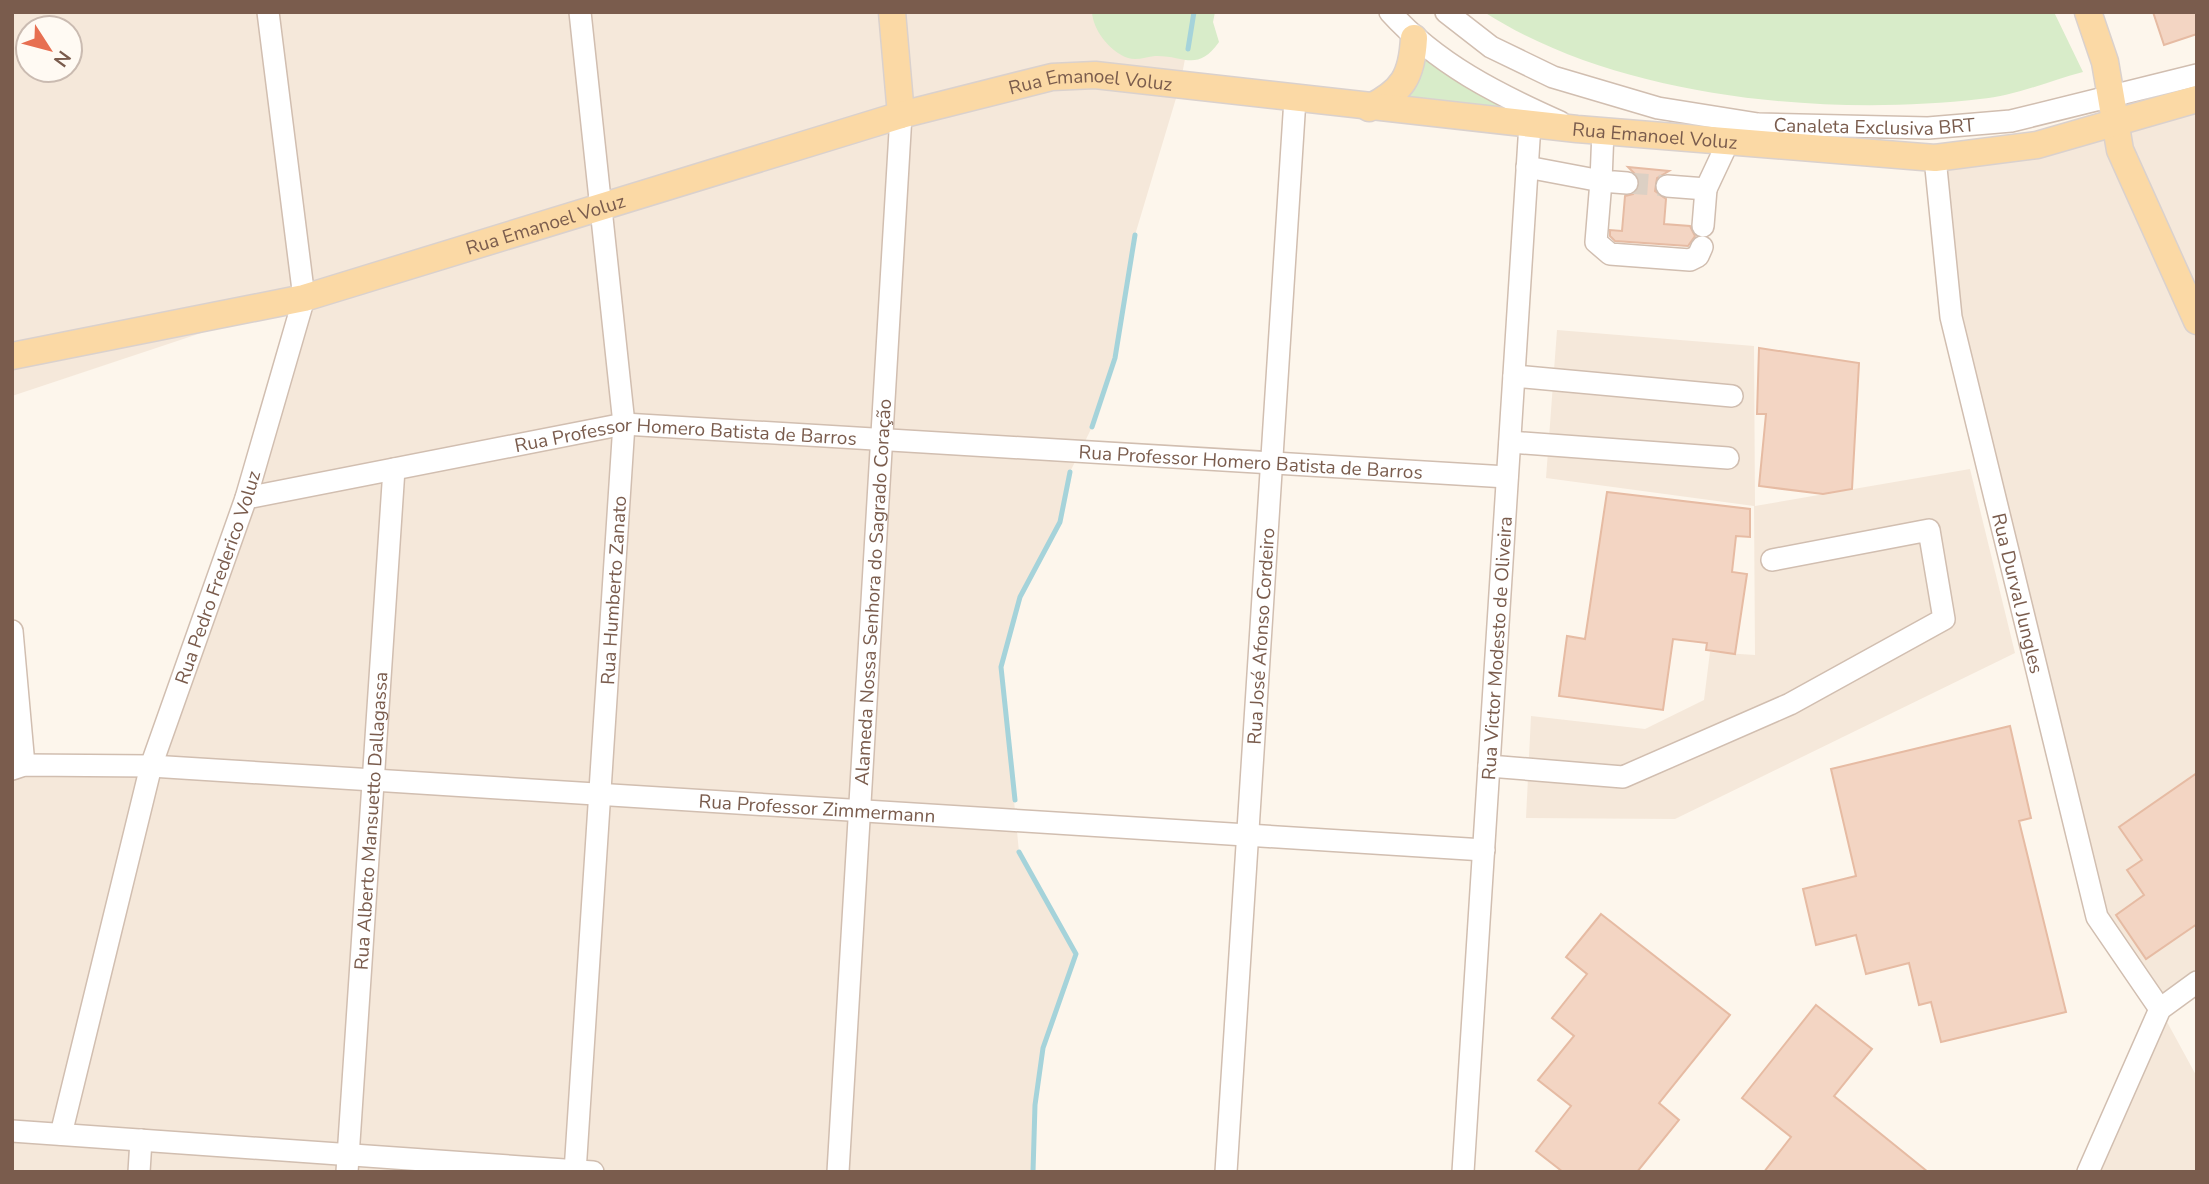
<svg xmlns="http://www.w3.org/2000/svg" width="2209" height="1184" font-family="'Nunito Sans',sans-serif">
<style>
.residential{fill:#f5e8da;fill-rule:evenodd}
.green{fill:#d8ecc9}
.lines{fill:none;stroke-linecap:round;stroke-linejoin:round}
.stream{stroke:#a5d3da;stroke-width:5}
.building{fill:#f3d5c3;stroke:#e6bba3;stroke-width:2}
.minor-tunnel{stroke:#dcd0c4;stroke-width:21;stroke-dasharray:21 10;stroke-linecap:butt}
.minor-casing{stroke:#d1beb0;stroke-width:24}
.major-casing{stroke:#dad1cd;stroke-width:29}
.minor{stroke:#fff;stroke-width:21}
.major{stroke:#fbd9a5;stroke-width:26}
.labels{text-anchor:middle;stroke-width:6;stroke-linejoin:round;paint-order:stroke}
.street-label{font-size:19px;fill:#7a5c4d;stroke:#fffaf3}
</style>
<rect width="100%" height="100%" fill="#fdf6ec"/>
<g class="residential">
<path d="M12,12H1194L1180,85L1135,235L1115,358L1092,427L1070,472L1060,522L1020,597L1001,667L1019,852L1076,954L1043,1048L1035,1105L1033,1172H12V780L15,768L151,766L303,299L12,396ZM28,28H70V70H28Z"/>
<path d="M2197,99V982L2160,1009L2197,1077V1172H2088L2160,1009L2097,917L1951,317L1935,158Z"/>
<path d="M1557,330L1754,346L1755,506L1970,469L2015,653L1675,819L1526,818L1531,716L1645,729L1704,700L1710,652L1755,655L1754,506L1546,478Z"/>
</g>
<g class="green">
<path d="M1092,12H1215L1213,22L1219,42C1197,73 1184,55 1155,56C1146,57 1137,61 1128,58C1110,52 1093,30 1092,12Z"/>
<path d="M1484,12H2054L2083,72C2049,81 2015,96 1980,99C1824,117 1618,98 1484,12Z"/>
<path d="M1421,52L1512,106L1509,117L1403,97Z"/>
</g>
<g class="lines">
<g class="stream">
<path d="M1188,49L1194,12"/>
<path d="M1092,427L1115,358L1135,235"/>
<path d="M1015,800L1001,667L1020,597L1060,522L1070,472"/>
<path d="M1019,852L1076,954L1043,1048L1035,1105L1033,1172"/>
</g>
</g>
<g class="building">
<path d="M2153,12H2197V34L2164,45Z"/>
<path d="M1628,167L1669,171L1657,178L1655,191L1666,199L1664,224L1690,226L1695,236L1688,246L1615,241L1610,236V230L1622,231L1625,196L1633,194L1640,185L1638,177Z"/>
<path d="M1759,348L1859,363L1852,489L1823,494L1759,486L1766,414H1757Z"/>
<path d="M1607,492L1750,509V537L1736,536L1732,572L1747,574L1735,654L1706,650L1707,643L1673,639L1663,710L1559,696L1567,636L1585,639Z"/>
<path d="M2010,726L2031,818L2019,821L2066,1012L1941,1042L1931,1002L1919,1005L1909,963L1866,974L1856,935L1816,945L1803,889L1856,876L1831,769Z"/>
<path d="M2197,773V924L2146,959L2116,915L2144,895L2127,870L2142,860L2119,827Z"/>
<path d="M1601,914L1730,1015L1659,1103L1679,1120L1637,1172H1563L1536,1151L1571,1106L1538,1080L1574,1036L1552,1018L1587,974L1566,957Z"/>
<path d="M1816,1005L1872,1049L1834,1096L1928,1172H1764L1791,1137L1742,1098Z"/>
</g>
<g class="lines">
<path class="minor-tunnel" d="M1627,183L1667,186"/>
<defs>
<g id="minor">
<path d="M1390,12C1437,64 1497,94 1560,122"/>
<path id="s1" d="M1446,12L1491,47L1553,77L1658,108L1758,124L1928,128L2011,121L2197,75"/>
<path d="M1603,130L1601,181L1627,183"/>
<path id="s2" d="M1935,158L1951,317L2097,917L2160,1009"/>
<path d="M1527,167L1601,181L1596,242L1610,254L1690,260L1698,256L1702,247"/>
<path d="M1667,186L1706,189L1729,140"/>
<path d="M1703,226L1706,189"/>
<path d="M1514,376L1732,396"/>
<path d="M1510,442L1728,458"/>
<path id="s3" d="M246,498L624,424L1507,477"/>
<path d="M12,631L24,765"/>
<path d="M1489,766L1623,777L1790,704L1944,619L1929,530L1772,560"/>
<path id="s4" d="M12,769L24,765L151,766L1484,850"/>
<path d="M12,1131L593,1172"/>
<path id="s5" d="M61,1134L151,766L246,498L304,298L268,12"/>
<path d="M139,1172L141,1140"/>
<path id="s6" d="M347,1172L394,469"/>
<path id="s7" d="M575,1172L624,424L580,12"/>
<path id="s8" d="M838,1172L901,115"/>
<path id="s9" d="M1226,1172L1295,99"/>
<path id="s10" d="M1463,1172L1530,124"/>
<path d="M2088,1172L2160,1009L2197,982"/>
</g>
<g id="major">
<path d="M892,12L901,115"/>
<path d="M2088,12L2105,62L2120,150L2197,321"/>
<path d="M1369,108C1403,91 1412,76 1414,38"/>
<path id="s11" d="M12,356L304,298L901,115L1052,77L1095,75L1577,129L1935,158L2037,145L2197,99"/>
</g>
</defs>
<use href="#minor" class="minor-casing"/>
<use href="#major" class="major-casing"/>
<use href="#minor" class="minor"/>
<use href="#major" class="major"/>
</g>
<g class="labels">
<g class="street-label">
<text dy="7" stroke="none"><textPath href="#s11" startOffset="1116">Rua Emanoel Voluz</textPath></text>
<text dy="7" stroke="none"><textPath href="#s1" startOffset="453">Canaleta Exclusiva BRT</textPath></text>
<text dy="7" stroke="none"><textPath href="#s11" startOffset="1684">Rua Emanoel Voluz</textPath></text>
<text dy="7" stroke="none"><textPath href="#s11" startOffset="550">Rua Emanoel Voluz</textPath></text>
<text dy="7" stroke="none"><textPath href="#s3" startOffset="446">Rua Professor Homero Batista de Barros</textPath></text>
<text dy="7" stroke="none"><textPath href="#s3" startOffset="1013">Rua Professor Homero Batista de Barros</textPath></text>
<text dy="7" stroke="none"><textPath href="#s5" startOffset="579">Rua Pedro Frederico Voluz</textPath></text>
<text dy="7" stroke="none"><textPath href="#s7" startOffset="583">Rua Humberto Zanato</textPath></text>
<text dy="7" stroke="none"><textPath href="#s8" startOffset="581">Alameda Nossa Senhora do Sagrado Coração</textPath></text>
<text dy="7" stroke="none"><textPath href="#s2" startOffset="444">Rua Durval Jungles</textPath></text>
<text dy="7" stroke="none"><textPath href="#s9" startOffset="537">Rua José Afonso Cordeiro</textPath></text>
<text dy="7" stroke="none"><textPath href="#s10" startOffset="525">Rua Victor Modesto de Oliveira</textPath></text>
<text dy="7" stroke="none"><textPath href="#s4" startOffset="807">Rua Professor Zimmermann</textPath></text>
<text dy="7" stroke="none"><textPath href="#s6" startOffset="352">Rua Alberto Mansuetto Dallagassa</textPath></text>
</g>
</g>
<rect width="2209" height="1184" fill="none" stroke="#7a5c4d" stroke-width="28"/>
<g transform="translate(49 49) rotate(126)"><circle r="33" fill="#fffaf3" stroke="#cabbb1" stroke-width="2"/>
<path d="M0-5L12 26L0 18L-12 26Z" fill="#e76f51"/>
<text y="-10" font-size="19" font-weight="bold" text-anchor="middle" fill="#7a5c4d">N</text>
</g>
</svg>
